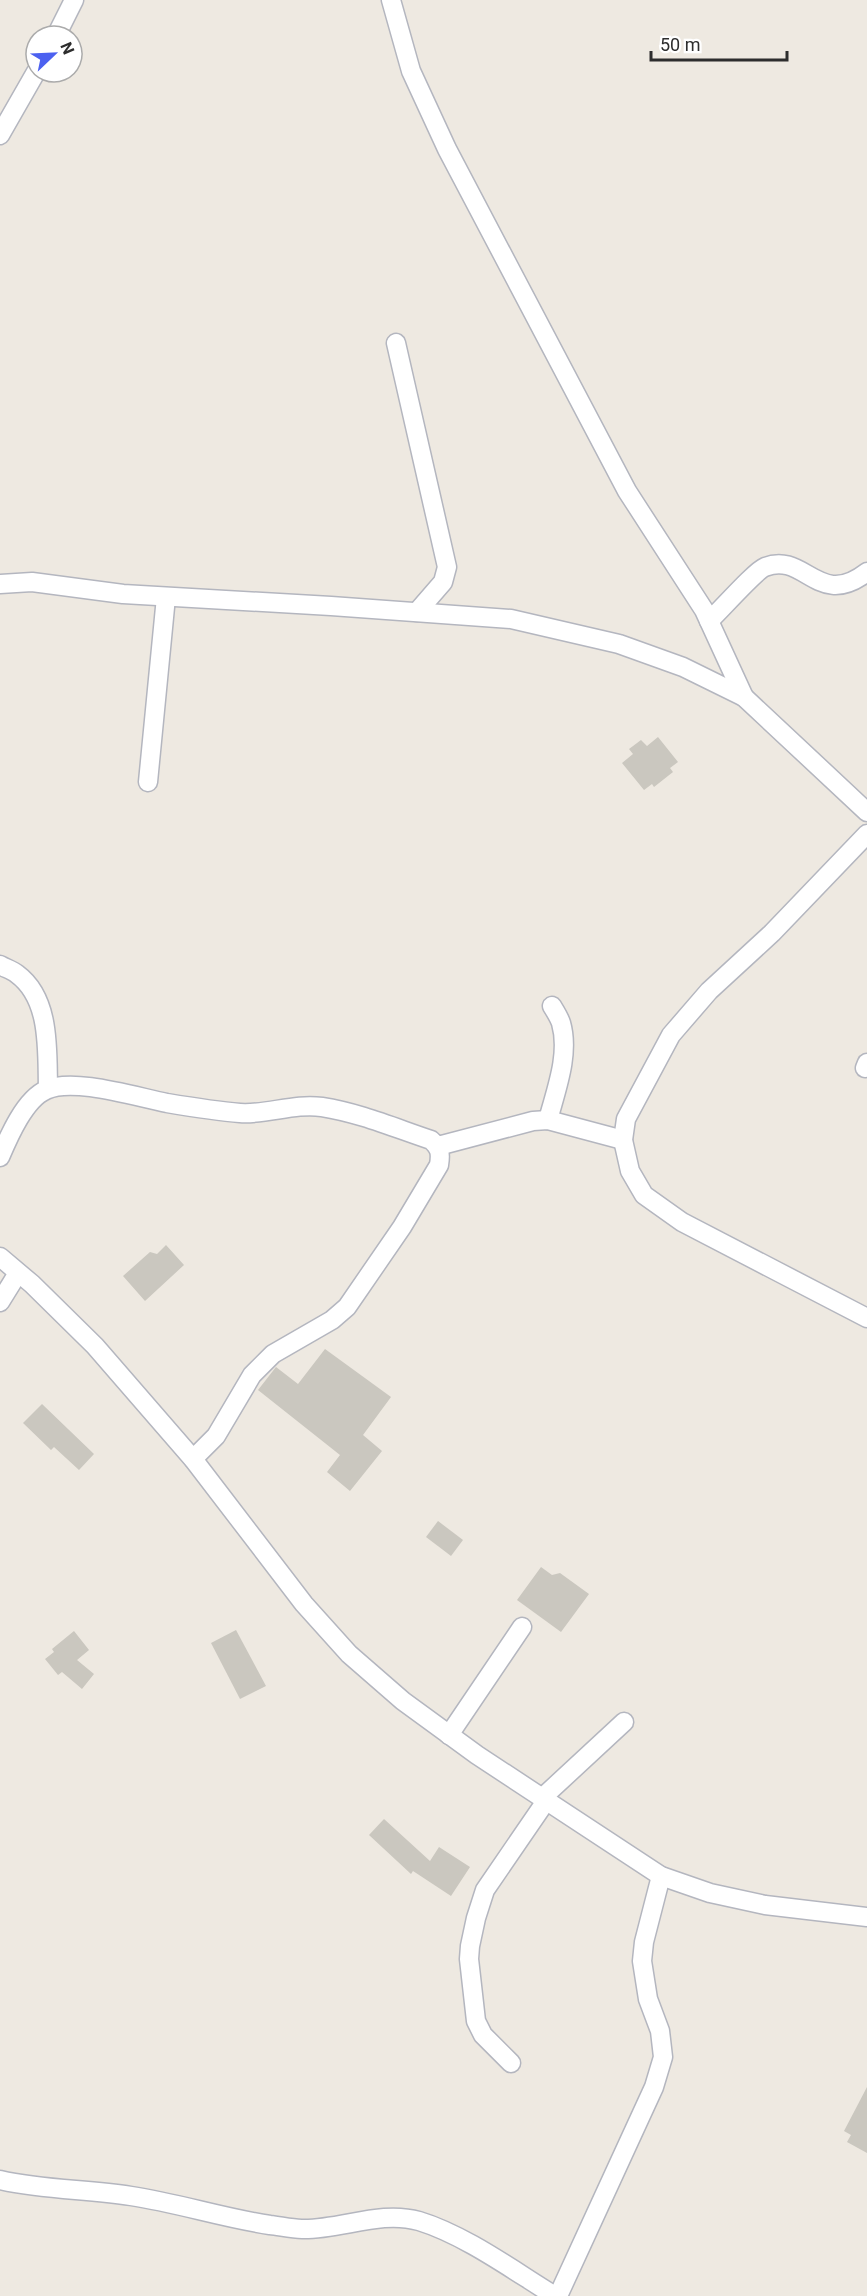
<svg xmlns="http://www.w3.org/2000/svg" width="867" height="2296" font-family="Roboto,sans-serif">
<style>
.building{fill:#cac7bf}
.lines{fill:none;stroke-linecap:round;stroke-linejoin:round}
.minor-casing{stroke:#b4b6bf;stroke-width:21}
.minor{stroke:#fff;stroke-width:18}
</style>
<rect width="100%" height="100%" fill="#eee9e1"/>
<g class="building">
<path d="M658,737L678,762L670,768L673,772L654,787L652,784L644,790L622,763L633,754L629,749L641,740L647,746Z"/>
<path d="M166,1245L184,1265L145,1301L123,1276L150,1252L157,1254Z"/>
<path d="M325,1349L391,1397L363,1435L382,1451L350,1491L327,1472L340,1455L258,1390L276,1367L298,1384Z"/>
<path d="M42,1404L94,1454L79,1470L54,1447L51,1450L23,1423Z"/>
<path d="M438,1521L463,1540L451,1556L426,1537Z"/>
<path d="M541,1567L552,1575L560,1573L589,1594L561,1632L517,1600Z"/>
<path d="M236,1630L266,1686L240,1699L211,1643Z"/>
<path d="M74,1631L89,1650L77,1660L94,1674L82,1689L62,1672L58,1675L45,1659L54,1652L52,1649Z"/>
<path d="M384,1819L430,1861L439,1847L470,1867L451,1896L413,1871L411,1874L369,1835Z"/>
<path d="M867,2087V2153L847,2142L851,2135L844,2131Z"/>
</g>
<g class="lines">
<defs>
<g id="minor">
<path d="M391,0L411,71L447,149L627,491L704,610L744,697"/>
<path d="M56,36L74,0"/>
<path d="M0,135L36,72"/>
<path d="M396,343L447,567L443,582L417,612"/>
<path d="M0,584L32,582L123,594L331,606L511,619L619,644L683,667L744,697L867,812"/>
<path d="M709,621C720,611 755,571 765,567C805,551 818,610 867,572"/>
<path d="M148,782L166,597"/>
<path d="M867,834L772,933L709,991L671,1035L626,1119L623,1140L630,1171L644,1195L682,1222L867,1318"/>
<path d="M0,965C5,968 12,970 17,974C51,999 47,1051 48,1088"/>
<path d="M865,1068L867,1063"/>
<path d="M548,1120C556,1090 570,1054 561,1023C559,1017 555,1011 552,1006"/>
<path d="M438,1146L533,1121L548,1120L623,1140"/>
<path d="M0,1157C9,1136 25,1099 46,1090C73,1077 136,1097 167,1103C191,1107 215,1111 240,1113C267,1115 294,1103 322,1107C360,1113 395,1128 431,1140C440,1148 441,1153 439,1165L402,1227L347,1307L332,1320L273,1354L252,1375L216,1436L193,1459"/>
<path d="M0,1257L32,1284L95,1346L193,1459L304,1604L349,1654L403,1701L477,1755L661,1876L710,1893L765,1905L867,1917"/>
<path d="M0,1302L18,1273"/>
<path d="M449,1735L522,1627"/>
<path d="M542,1798L624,1722"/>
<path d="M511,2063L483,2035L476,2021L469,1959L470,1946L476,1918L485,1890L546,1801"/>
<path d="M0,2180C43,2190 87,2189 131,2196C178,2203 223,2218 270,2225C280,2226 291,2229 302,2229C341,2230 380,2210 419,2221C465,2235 514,2271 555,2296"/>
<path d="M558,2296L654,2087L663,2057L660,2031L648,1999L642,1961L644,1942L661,1876"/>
</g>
</defs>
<use href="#minor" class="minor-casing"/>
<use href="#minor" class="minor"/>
</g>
<g transform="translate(54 54) rotate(67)"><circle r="28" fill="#ffffff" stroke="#ababab" stroke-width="1.5"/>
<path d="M0-4.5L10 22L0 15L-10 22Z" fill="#4c61f0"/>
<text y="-9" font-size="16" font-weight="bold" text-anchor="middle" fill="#2d2d2d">N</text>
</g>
<path d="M651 51v9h136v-9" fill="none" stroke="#2d2d2d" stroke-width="3"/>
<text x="660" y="51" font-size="18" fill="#2d2d2d" stroke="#ffffff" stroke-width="4.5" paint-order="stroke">50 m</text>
</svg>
